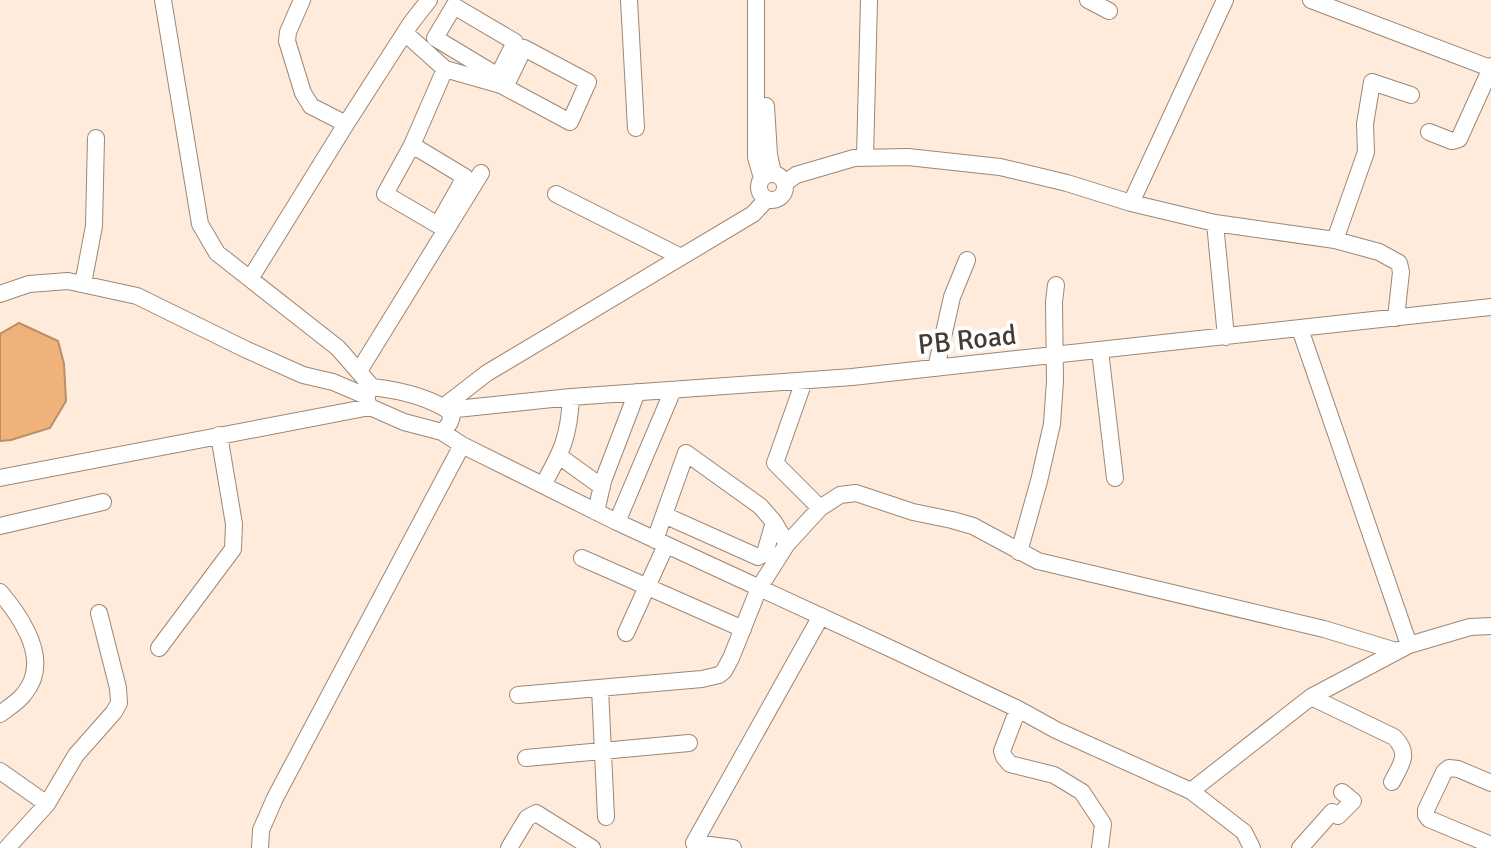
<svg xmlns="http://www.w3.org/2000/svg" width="1491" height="848" font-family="Signika,sans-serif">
<rect width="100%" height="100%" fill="#ffebdb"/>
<path fill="#efb27a" stroke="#bc8e65" stroke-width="2" d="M 19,323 L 58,341 L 64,364 L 66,401 L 50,428 L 11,440 L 0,441 L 0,334 Z"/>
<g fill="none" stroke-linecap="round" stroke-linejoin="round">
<defs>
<path id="minor" d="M 163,0 L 200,224 L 217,253 L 338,348 L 372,387
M 302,0 L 288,32 L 287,41 L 303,93 L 311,106 L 346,124
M 629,0 L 636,128
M 756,0 L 756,157 L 762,178
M 1088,0 L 1109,11
M 1311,0 L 1490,68 L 1491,66
M 454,6 L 515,42 L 498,76 L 435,38 Z
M 405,33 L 445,69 L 412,145 L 465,177 L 438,225 L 385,194 L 412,145
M 445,69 L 501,85 L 570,122 L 588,82 L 524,48 L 505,87
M 766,106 L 769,155 L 773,173
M 1429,132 L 1452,141 L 1459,139 L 1491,68
M 865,157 L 869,0
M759 187a13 13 0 1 1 26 0a13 13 0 1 1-26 0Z
M 785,183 L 796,175 L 854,158 L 908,157 L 1000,167 L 1067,183 L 1131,203 L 1215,223 L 1335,240 L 1379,252 L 1399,263 L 1401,272 L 1396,318
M 556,194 L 681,257
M 1131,203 L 1225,0
M 1215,223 L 1226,337
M 1335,240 L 1366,152 L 1365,124 L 1372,82 L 1411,95
M 250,279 L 346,124 L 411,23 L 429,0
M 83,284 L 94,226 L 96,138
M 0,294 L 29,284 L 68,281 L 137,296 L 247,350 L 303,375 L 333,382 L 366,396
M 1300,329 L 1409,645
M 1100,351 L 1115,478
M 936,368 L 952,297 L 967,260
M 359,371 L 481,173
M 804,381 L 775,463 L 820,508
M 443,407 L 487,373 L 753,214 L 767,199
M 447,410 L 571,397 L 852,377 L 1491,307
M 442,432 C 448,427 452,421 452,413 C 430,397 398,390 372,387 C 366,394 365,399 370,407 L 404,422 L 442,432 L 462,445 L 617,522 L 898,652 L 1018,709 L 1056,730 L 1191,791 L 1244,832 L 1252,848
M 559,456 L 602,487
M 0,478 L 370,407
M 543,485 C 562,451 569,437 571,397
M 596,512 L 603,481 L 637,392
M 664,515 L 758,557 L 765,553 L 774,522
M 617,522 L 673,390
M 0,526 L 103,502
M 655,540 L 686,453 L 760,506 L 774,522 L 787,544
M 1019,552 L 1039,481 L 1052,424 L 1055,381 L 1054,302 L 1056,285
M 582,558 L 743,629
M 0,592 C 22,618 52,661 24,694 C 18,702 8,708 0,714
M 626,633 L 666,545
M 159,648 L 233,549 L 234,524 L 219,435
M 600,688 L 606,817
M 518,695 L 702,679 L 719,675 L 724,671 L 731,658 L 759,588 L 787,544 L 820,508 L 840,495 L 856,493 L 913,512 L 952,520 L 973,526 L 1038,561 L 1324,629 L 1396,651
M 1311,697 L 1394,737 C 1411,754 1401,764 1392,782
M 1018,709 L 1002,751 L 1004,757 L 1010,764 L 1054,775 L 1082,792 L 1103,824 L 1100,848
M 526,758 L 689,743
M 0,771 L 47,804
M 1491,783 L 1458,769 L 1449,768 L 1444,772 L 1426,810 L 1426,815 L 1429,819 L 1491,845
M 1191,791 L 1311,697 L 1409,645 L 1470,627 L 1491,626
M 7,848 L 47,804 L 76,755 L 114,712 L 119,703 L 118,688 L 99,613
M 260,848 L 261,830 L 275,798 L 462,445
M 509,848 L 527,818 L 536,813 L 592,848
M 733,848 L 694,843 L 821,616
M 1300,848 L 1332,812 L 1338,816 L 1353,801 L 1342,792"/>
</defs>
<use href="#minor" stroke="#9d8775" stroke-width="18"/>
<use href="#minor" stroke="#fff" stroke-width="16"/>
</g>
<g text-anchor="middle" stroke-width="8" stroke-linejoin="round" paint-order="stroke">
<g font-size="28" fill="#443b33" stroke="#fff">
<text transform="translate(967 339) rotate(-6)" y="10">PB Road</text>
</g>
</g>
</svg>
